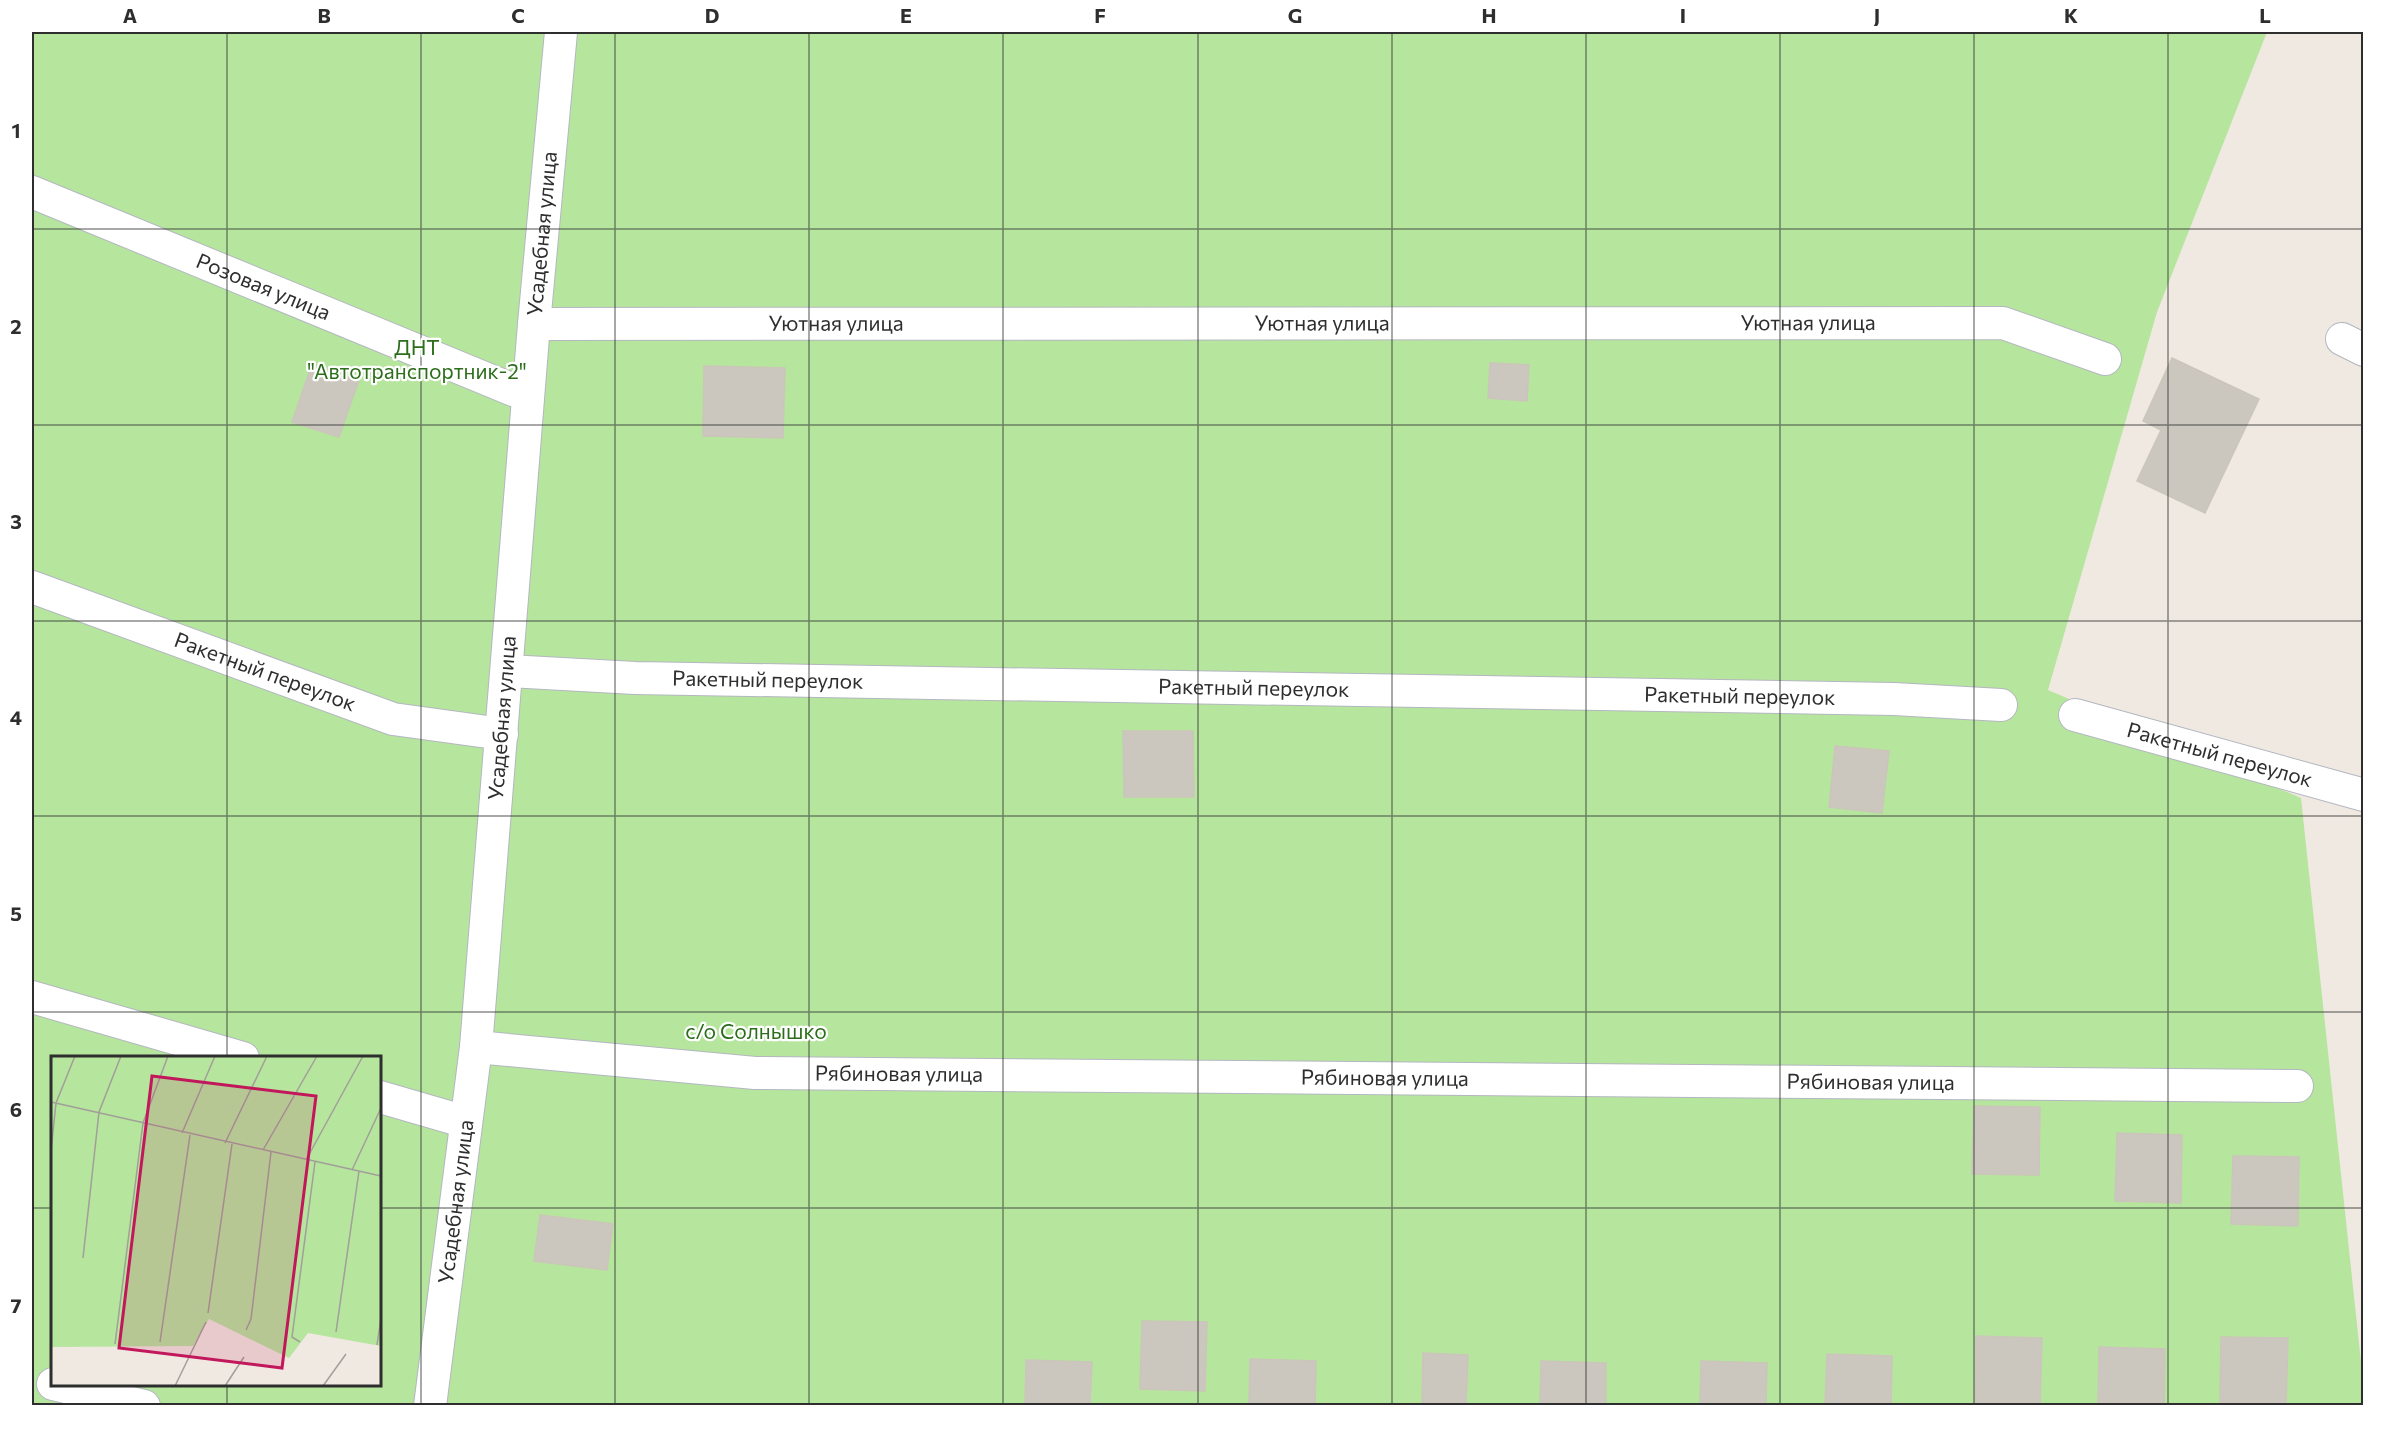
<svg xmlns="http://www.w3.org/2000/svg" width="2395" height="1437" font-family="Commissioner,sans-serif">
<rect width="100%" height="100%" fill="#efe9e1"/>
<path fill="#b6e59e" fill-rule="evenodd" d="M 32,32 L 2267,32 L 2157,312 L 2048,690 L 2301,798 L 2363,1381 L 2363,1405 L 32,1405 ZM 52,1058 L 380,1058 L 380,1384 L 52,1384 Z"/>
<path fill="#cbc7bf" stroke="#cbc5ba" stroke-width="1.5" d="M 2172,358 L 2259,399 L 2205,513 L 2137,481 L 2161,430 L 2143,421 Z
M 1490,363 L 1529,365 L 1527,401 L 1488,398 Z
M 312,364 L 359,380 L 339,437 L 292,422 Z
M 704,366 L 785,368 L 783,438 L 703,436 Z
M 1123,731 L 1193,731 L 1194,797 L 1124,797 Z
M 1835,746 L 1889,751 L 1882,813 L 1829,807 Z
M 1974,1106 L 2040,1107 L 2039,1175 L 1972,1174 Z
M 2117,1133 L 2182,1135 L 2181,1203 L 2115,1201 Z
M 2233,1156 L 2299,1157 L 2298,1226 L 2231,1224 Z
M 540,1215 L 613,1224 L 607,1270 L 534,1261 Z
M 1142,1321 L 1207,1322 L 1205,1391 L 1140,1389 Z
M 1976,1336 L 2042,1338 L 2040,1406 L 1975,1404 Z
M 2221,1337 L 2288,1338 L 2286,1406 L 2220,1405 Z
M 2099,1347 L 2165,1349 L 2164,1406 L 2098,1406 Z
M 1423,1353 L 1468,1355 L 1466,1406 L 1422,1406 Z
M 1827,1354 L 1892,1356 L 1891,1406 L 1825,1406 Z
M 1250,1359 L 1316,1361 L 1315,1406 L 1249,1406 Z
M 1026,1360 L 1092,1362 L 1090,1406 L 1025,1406 Z
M 1541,1361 L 1606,1363 L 1606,1406 L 1540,1406 Z
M 1701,1361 L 1767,1363 L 1766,1406 L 1700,1406 Z"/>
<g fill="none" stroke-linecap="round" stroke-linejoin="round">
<defs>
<g id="minor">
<path id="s1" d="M 32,192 L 528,396"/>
<path id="s2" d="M 534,324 L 2003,323 L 2105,359"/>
<path d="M 2342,339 L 2364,350"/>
<path id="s3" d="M 32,587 L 393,719 L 502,734"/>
<path id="s4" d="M 507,671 L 635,678 L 1894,699 L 2001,705"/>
<path id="s5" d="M 2075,715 L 2364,795"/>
<path d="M 32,997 L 243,1058"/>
<path id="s6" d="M 476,1047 L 755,1073 L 2297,1086"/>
<path d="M 380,1097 L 466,1122"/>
<path d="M 53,1384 L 144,1406"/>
<path id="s7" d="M 430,1406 L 476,1047 L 534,324 L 561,32"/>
</g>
</defs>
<use href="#minor" stroke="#b4b7c1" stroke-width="34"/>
<use href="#minor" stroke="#fff" stroke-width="32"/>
</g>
<path fill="none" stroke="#2e2e2e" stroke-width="1.5" stroke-opacity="0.55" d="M 227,32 L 227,1058M 421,32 L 421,1406M 615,32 L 615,1406M 809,32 L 809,1406M 1003,32 L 1003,1406M 1198,32 L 1198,1406M 1392,32 L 1392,1406M 1586,32 L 1586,1406M 1780,32 L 1780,1406M 1974,32 L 1974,1406M 2168,32 L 2168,1406M 32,229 L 2364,229M 32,425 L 2364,425M 32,621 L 2364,621M 32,816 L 2364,816M 32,1012 L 2364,1012M 32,1208 L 52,1208M 380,1208 L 2364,1208M 227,1384 L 227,1406"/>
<g text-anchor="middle" stroke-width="4.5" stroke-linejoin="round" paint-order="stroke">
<g font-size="21" fill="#2e2e2e" stroke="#fff">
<text dy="7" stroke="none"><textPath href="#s7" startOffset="1178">Усадебная улица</textPath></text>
<text dy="7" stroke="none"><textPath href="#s1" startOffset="250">Розовая улица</textPath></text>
<text dy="7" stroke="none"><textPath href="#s2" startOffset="788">Уютная улица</textPath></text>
<text dy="7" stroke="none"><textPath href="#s2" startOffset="1274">Уютная улица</textPath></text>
<text dy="7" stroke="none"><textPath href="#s2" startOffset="302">Уютная улица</textPath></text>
<text dy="7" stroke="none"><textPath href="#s3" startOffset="248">Ракетный переулок</textPath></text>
<text dy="7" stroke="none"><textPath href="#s4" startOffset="261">Ракетный переулок</textPath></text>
<text dy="7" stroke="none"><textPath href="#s4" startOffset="747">Ракетный переулок</textPath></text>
<text dy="7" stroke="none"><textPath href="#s4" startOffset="1233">Ракетный переулок</textPath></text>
<text dy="7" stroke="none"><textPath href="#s7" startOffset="692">Усадебная улица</textPath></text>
<text dy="7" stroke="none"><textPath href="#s5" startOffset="150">Ракетный переулок</textPath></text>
<text dy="7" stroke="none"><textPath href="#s6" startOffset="424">Рябиновая улица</textPath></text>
<text dy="7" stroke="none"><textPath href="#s6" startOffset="910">Рябиновая улица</textPath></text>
<text dy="7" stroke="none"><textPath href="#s6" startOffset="1396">Рябиновая улица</textPath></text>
<text dy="7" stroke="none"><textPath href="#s7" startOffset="206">Усадебная улица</textPath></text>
</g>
<g font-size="21" fill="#2c6e1b" stroke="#fff">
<text x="417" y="355">ДНТ<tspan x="417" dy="24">"Автотранспортник-2"</tspan></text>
<text x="756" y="1039">с/о Солнышко</text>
</g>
</g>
<g transform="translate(51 1056)">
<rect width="330" height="330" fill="#efe9e1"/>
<path d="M 0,0 L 330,0 L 330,290 L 257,277 L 238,302 L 158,263 L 142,290 L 0,291 Z" fill="#b6e59e"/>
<path fill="none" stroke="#a29e99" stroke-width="1.5" d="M 0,46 L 330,120M 131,77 L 164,0M 174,87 L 216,0M 212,94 L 266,0M 0,95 L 5,47 L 24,0M 255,104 L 312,0M 301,114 L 330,52M 32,202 L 48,56 L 70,0M 157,257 L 181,88M 195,274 L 200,263 L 220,96M 285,276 L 308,115M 109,286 L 139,79M 249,286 L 241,281 L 264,106M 64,288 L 92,67 L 117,0M 326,289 L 330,262M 124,330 L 155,266M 174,330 L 193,301M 272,330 L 295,298"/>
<path fill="#c2185b" fill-opacity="0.15" stroke="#c2185b" stroke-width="3" d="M 101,20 L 265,40 L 231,312 L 68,292 Z"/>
<rect width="330" height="330" fill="none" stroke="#2e2e2e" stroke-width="3"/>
</g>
<rect width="2395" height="1437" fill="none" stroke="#ffffff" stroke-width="66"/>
<rect x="33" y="33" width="2329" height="1371" fill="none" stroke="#2e2e2e" stroke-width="2"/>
<g font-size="20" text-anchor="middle" font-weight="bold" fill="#2e2e2e">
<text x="130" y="23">A</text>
<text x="324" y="23">B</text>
<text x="518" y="23">C</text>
<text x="712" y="23">D</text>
<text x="906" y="23">E</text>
<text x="1100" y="23">F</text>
<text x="1295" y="23">G</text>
<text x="1489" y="23">H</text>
<text x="1683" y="23">I</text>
<text x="1877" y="23">J</text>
<text x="2071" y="23">K</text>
<text x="2265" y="23">L</text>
<text x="16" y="138">1</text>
<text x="16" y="334">2</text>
<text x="16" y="529">3</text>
<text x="16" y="725">4</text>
<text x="16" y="921">5</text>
<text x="16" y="1117">6</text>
<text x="16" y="1313">7</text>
</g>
</svg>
